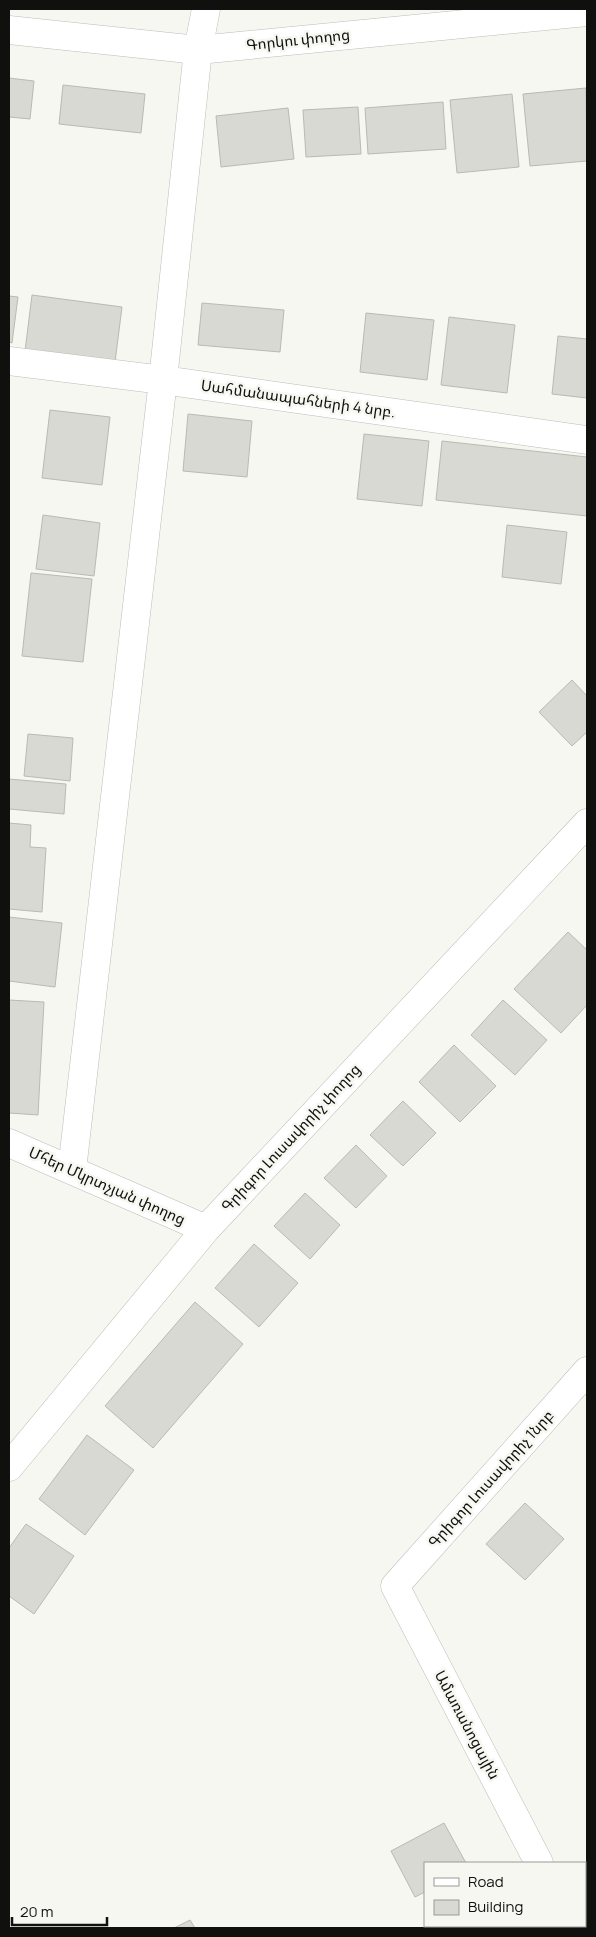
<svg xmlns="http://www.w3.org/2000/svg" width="596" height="1937" font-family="Manrope,'Noto Sans Armenian',sans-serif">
<rect width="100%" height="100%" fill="#f6f7f1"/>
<path fill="#d8d9d3" stroke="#b9bab4" d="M 9,78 L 34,81 L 30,119 L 9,117 Z
M 63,85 L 145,94 L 141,133 L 59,124 Z
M 586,88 L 587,161 L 530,166 L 523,94 Z
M 512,94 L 519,167 L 457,173 L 450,100 Z
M 443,102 L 446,149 L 368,154 L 365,108 Z
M 358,107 L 361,154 L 306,157 L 303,110 Z
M 288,108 L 294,159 L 221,167 L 216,116 Z
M 32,295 L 122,307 L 115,362 L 25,351 Z
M 9,296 L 18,297 L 12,343 L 9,342 Z
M 202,303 L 284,310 L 280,352 L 198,345 Z
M 366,313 L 434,320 L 427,380 L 360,372 Z
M 449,317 L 515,325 L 507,393 L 441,385 Z
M 558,336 L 587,339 L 587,398 L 552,394 Z
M 50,410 L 110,417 L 102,485 L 42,478 Z
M 188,414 L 252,421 L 247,477 L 183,471 Z
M 364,434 L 429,441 L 422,506 L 357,499 Z
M 442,441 L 587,457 L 587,516 L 436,500 Z
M 43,515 L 100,523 L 94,576 L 36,569 Z
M 507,525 L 567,532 L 561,584 L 502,577 Z
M 31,573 L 92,579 L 83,662 L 22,656 Z
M 572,680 L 587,696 L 587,732 L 572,746 L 539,712 Z
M 28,734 L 73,738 L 70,781 L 24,776 Z
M 9,779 L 66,784 L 64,814 L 9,809 Z
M 9,823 L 31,825 L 30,847 L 46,848 L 42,912 L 9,909 Z
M 9,917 L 62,923 L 55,987 L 9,981 Z
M 568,932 L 587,950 L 587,1005 L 561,1033 L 514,989 Z
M 9,1000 L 44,1002 L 38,1115 L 9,1113 Z
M 503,1000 L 547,1040 L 515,1075 L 471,1035 Z
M 454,1045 L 496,1086 L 460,1122 L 419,1082 Z
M 403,1101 L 436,1133 L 403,1166 L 370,1135 Z
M 356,1145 L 387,1176 L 356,1208 L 324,1178 Z
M 305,1193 L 340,1225 L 310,1259 L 274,1226 Z
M 254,1244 L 298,1283 L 259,1327 L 215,1288 Z
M 195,1302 L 243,1344 L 153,1448 L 105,1406 Z
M 87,1435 L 134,1470 L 85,1535 L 39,1499 Z
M 525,1503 L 564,1539 L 525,1580 L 486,1544 Z
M 26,1524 L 74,1556 L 34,1614 L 9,1596 L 9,1548 Z
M 444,1823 L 466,1863 L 425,1863 L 425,1892 L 415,1897 L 391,1851 Z
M 190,1920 L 195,1928 L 174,1928 Z"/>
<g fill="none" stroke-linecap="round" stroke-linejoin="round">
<defs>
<path id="street" d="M 9,361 L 163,380 L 587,440
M 9,1143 L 206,1229
M 72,1170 L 163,380 L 198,50 L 206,9
M 9,1467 L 206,1229 L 587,823
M 539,1863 L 395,1586 L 587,1371
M 572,1926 L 573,1928"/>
<path id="secondary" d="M 9,30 L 198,50 L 587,12"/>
</defs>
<use href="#street" stroke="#bcbeb8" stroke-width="29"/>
<use href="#secondary" stroke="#bcbeb8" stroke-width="29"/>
<use href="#street" stroke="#fff" stroke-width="28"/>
<use href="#secondary" stroke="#fff" stroke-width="28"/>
</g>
<g text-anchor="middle" stroke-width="5" stroke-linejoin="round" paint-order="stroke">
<g font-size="15" fill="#10100e" stroke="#f6f7f1">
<text transform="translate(298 40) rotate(-6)" y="5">Գորկու փողոց</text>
<text transform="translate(298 399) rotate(8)" y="5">Սահմանապահների 4 նրբ.</text>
<text transform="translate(291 1138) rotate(-47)" y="5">Գրիգոր Լուսավորիչ փողոց</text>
<text transform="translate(107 1186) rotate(24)" y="5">Մհեր Մկրտչյան փողոց</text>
<text transform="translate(491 1479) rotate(-48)" y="5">Գրիգոր Լուսավորիչ 1նրբ</text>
<text transform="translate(467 1725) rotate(62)" y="5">Ամառանոցային</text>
</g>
</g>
<rect width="596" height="1937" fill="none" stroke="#10100e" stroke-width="20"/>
<rect x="424" y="1862" width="162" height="65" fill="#f6f7f1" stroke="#9a9b96"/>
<rect x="434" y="1878" width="25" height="8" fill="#ffffff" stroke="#9a9b96"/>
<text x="468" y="1887" font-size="15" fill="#10100e">Road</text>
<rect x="434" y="1900" width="25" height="15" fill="#d8d9d3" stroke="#9a9b96"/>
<text x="468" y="1912" font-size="15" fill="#10100e">Building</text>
<path d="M12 1917v8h95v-8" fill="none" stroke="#10100e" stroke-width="2.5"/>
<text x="20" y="1917" font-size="15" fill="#10100e" stroke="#f6f7f1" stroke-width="4" paint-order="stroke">20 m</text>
</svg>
